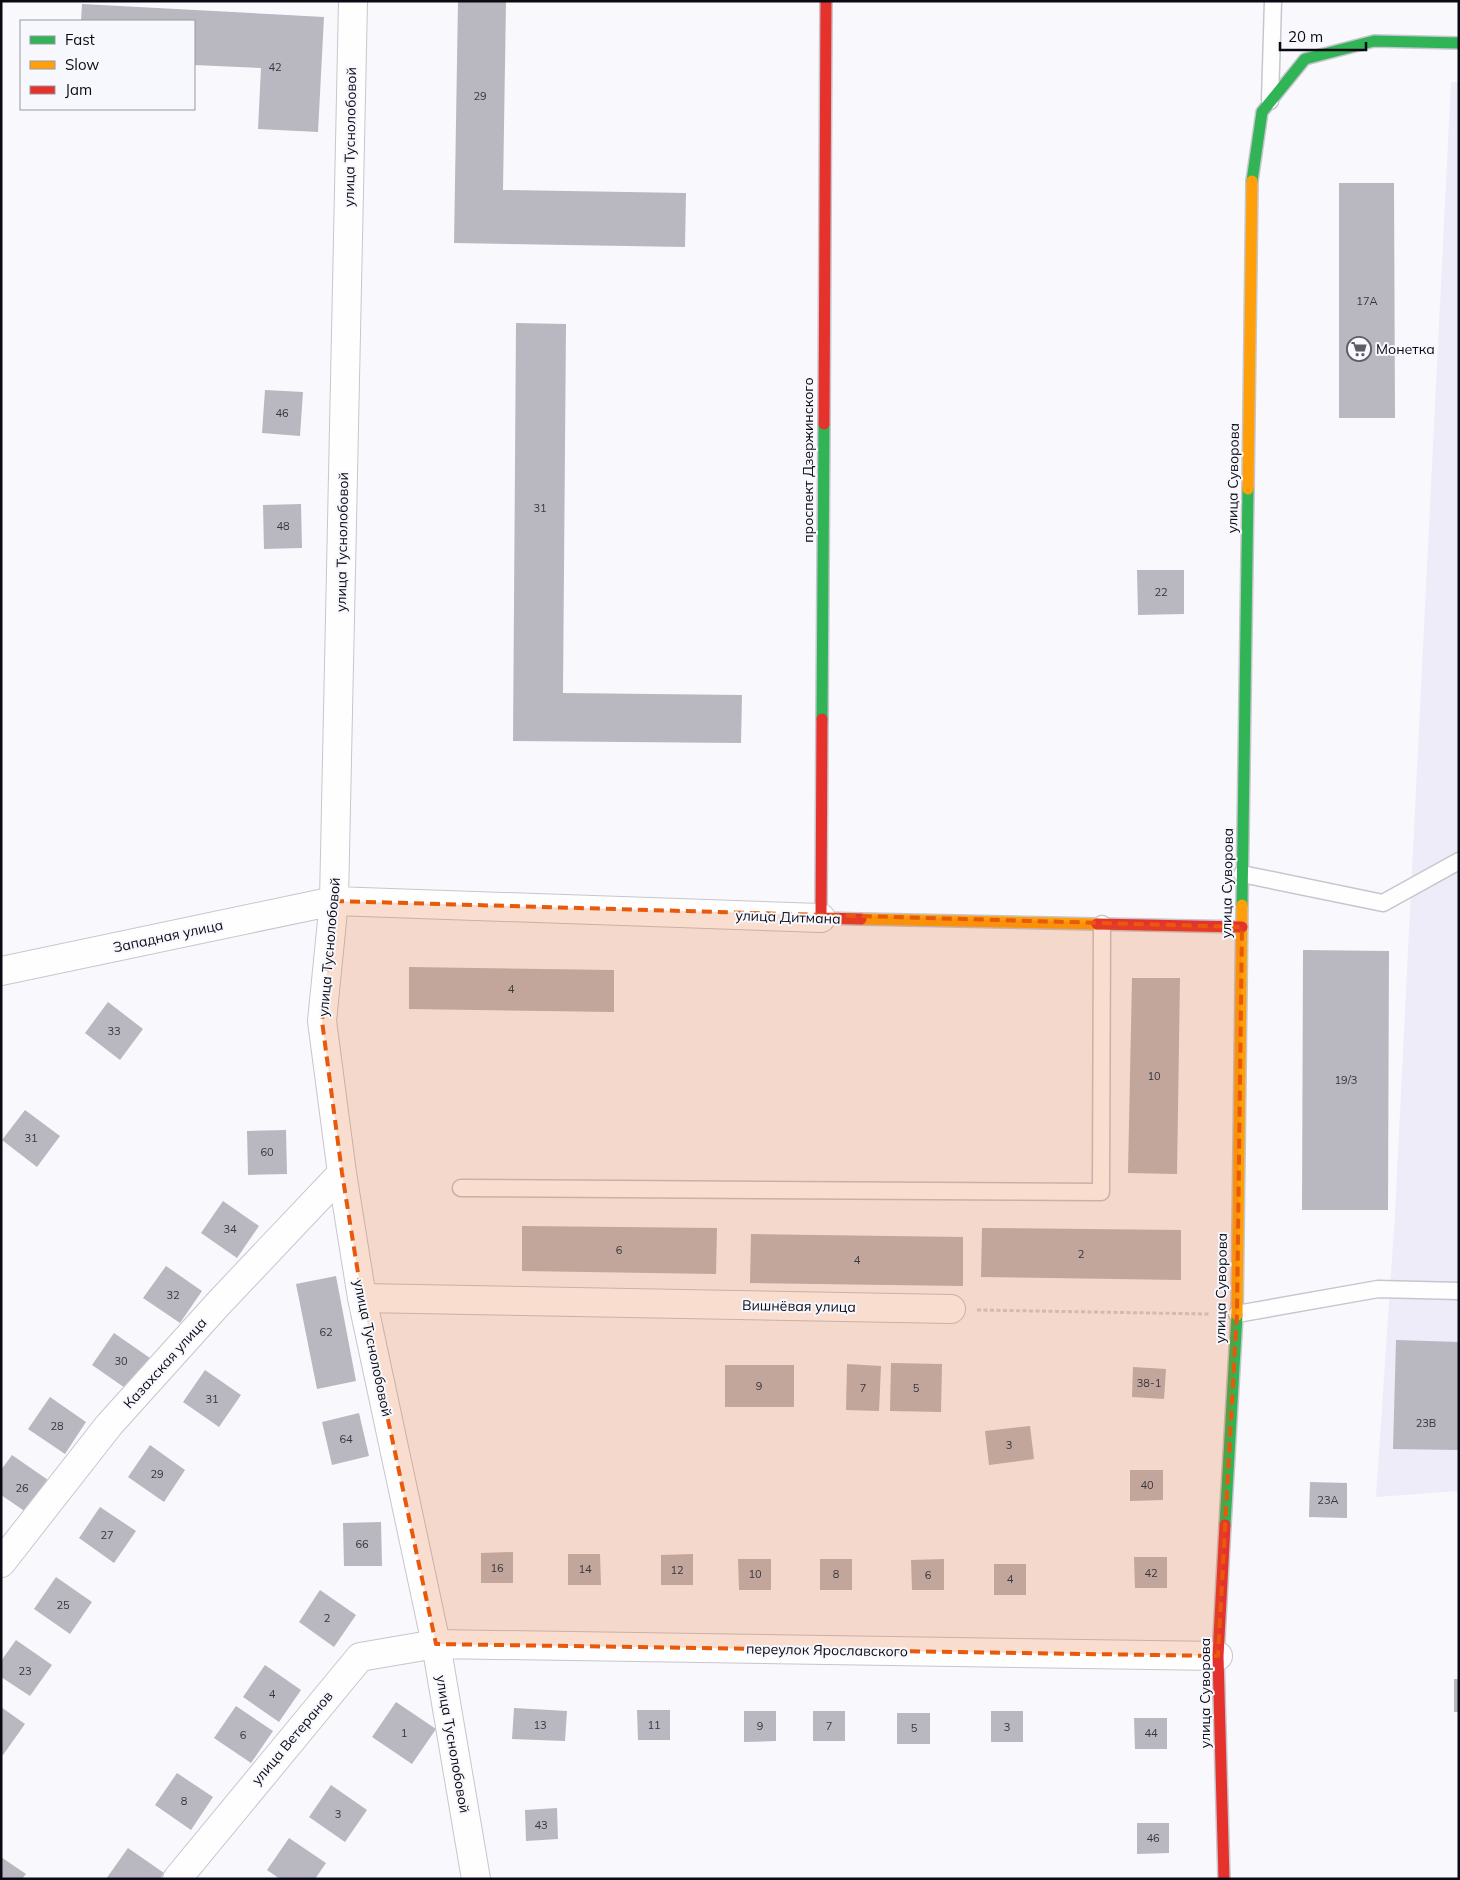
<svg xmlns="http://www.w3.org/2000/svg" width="1460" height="1880" font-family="Mulish,sans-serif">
<rect width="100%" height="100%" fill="#f8f8fd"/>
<path fill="#edecf8" d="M 1451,82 L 1459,82 L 1459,1491 L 1376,1497 L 1395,1214 Z"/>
<path fill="#b9b8c0" d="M 458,1 L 506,1 L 503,190 L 686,193 L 685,247 L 454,243 Z
M 82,4 L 324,17 L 318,132 L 258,129 L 261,68 L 194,65 L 194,21 L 81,21 Z
M 1339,183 L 1394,183 L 1395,418 L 1339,418 Z
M 516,323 L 566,324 L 563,693 L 742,695 L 741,743 L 513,741 Z
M 265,390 L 303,392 L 300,436 L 262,433 Z
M 301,504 L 302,548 L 264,549 L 263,505 Z
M 1137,570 L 1184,570 L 1184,614 L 1138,615 Z
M 1303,950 L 1389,951 L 1388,1210 L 1302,1210 Z
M 409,967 L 614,970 L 614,1012 L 409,1009 Z
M 1132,978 L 1180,978 L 1177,1174 L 1128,1173 Z
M 108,1002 L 143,1029 L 120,1060 L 85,1033 Z
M 25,1110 L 60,1136 L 37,1167 L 2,1140 Z
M 286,1130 L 287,1174 L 248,1175 L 247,1131 Z
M 223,1201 L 259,1226 L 237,1258 L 201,1233 Z
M 522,1226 L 717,1228 L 716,1274 L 522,1271 Z
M 982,1228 L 1181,1230 L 1181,1280 L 981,1277 Z
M 751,1234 L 963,1237 L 963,1286 L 750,1283 Z
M 166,1266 L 202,1291 L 180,1323 L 143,1298 Z
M 336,1276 L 356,1381 L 317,1389 L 296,1284 Z
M 114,1333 L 150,1358 L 128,1390 L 92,1365 Z
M 1396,1340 L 1459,1342 L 1459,1450 L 1393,1449 Z
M 891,1363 L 942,1364 L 941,1412 L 890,1411 Z
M 847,1364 L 881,1366 L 879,1411 L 846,1410 Z
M 725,1365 L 794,1365 L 794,1407 L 725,1407 Z
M 1133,1367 L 1166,1369 L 1164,1399 L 1132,1397 Z
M 205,1370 L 241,1395 L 219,1427 L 183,1402 Z
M 50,1397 L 86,1422 L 65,1454 L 28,1429 Z
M 359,1413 L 369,1456 L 332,1465 L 322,1422 Z
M 1030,1426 L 1034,1459 L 989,1465 L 985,1431 Z
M 150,1445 L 185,1470 L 164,1502 L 128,1477 Z
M 12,1455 L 48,1480 L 26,1512 L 1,1495 L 1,1470 Z
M 1130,1470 L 1163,1470 L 1163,1500 L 1130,1501 Z
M 1310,1482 L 1347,1483 L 1347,1518 L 1309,1517 Z
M 100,1507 L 136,1531 L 114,1563 L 79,1538 Z
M 381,1522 L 382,1566 L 344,1566 L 343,1523 Z
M 513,1552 L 513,1583 L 481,1583 L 481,1553 Z
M 568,1554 L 600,1554 L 601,1585 L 568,1585 Z
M 693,1554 L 693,1585 L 661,1585 L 661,1555 Z
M 1134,1557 L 1167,1557 L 1167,1588 L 1135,1588 Z
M 738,1559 L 771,1559 L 771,1590 L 739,1590 Z
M 820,1559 L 852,1559 L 852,1590 L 820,1590 Z
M 944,1559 L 944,1590 L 912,1590 L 911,1560 Z
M 994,1564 L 1026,1564 L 1026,1595 L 994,1595 Z
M 56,1577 L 92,1602 L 70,1634 L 34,1609 Z
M 320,1590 L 356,1615 L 334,1647 L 299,1622 Z
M 16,1640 L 52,1665 L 30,1696 L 1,1677 L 1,1661 Z
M 265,1665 L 301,1690 L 279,1722 L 243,1697 Z
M 1454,1679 L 1459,1679 L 1459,1712 L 1454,1712 Z
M 396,1702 L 436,1729 L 412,1764 L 372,1737 Z
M 236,1706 L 273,1731 L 251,1763 L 214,1738 Z
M 1,1707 L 25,1724 L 3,1755 L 1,1754 Z
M 514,1708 L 567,1711 L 565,1741 L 512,1739 Z
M 637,1710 L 670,1710 L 670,1740 L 638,1740 Z
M 744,1711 L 776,1711 L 776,1741 L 744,1742 Z
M 813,1711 L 845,1711 L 845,1741 L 813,1741 Z
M 991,1711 L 1023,1711 L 1023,1742 L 991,1742 Z
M 897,1713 L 930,1713 L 930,1744 L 897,1744 Z
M 1134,1718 L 1167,1718 L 1167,1749 L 1135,1749 Z
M 177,1773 L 213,1797 L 191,1830 L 155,1805 Z
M 331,1785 L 367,1810 L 345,1842 L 309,1817 Z
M 557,1808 L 558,1839 L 526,1841 L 525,1810 Z
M 1137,1823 L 1169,1823 L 1169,1853 L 1137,1854 Z
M 289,1838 L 326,1863 L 315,1879 L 280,1879 L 267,1870 Z
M 128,1848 L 164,1873 L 160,1879 L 106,1879 Z
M 1,1857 L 26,1874 L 22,1879 L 1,1879 Z"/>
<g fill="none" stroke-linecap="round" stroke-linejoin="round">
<defs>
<path id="lane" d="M 1270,101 L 1273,1
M 1242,874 L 1383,903 L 1459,861
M 461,1188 L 1101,1192 L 1102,924
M 1237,1314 L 1378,1289 L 1459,1291"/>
<path id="street" d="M 353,1 L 334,901 L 322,1021 L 342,1173 L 362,1298 L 436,1644 L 476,1879
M 1,971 L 334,901 L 821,918
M 362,1298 L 951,1309
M 1,1563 L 109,1425 L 218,1304 L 342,1173
M 177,1879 L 360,1657 L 436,1644 L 1218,1656"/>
<path id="fast" d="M 1252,181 L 1262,112 L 1305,59 L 1374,41 L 1459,43
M 822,719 L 824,424
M 1242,905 L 1248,489
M 1225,1525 L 1237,1315"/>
<path id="slow" d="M 1248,489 L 1252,181
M 861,919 L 1097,924
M 1237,1315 L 1242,905"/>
<path id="jam" d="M 824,424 L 826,1
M 822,719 L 821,918 L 861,919
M 1097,924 L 1242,927
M 1224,1879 L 1218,1656 L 1225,1525"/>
</defs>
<use href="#lane" stroke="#c6c6ce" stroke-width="19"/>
<use href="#street" stroke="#c6c6ce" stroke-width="30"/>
<use href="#fast" stroke="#c6c6ce" stroke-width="14"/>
<use href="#slow" stroke="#c6c6ce" stroke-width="14"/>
<use href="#jam" stroke="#c6c6ce" stroke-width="14"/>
<path stroke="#d1d1d3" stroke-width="3" stroke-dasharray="4 2.5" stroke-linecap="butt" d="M 977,1310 L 1209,1314"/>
<use href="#lane" stroke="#fefeff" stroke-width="16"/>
<use href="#street" stroke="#fefeff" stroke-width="28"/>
<use href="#fast" stroke="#30b455" stroke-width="11"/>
<use href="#slow" stroke="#ff9f0a" stroke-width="11"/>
<use href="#jam" stroke="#e5322d" stroke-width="11"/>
</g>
<path fill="#e8590c" fill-opacity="0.2" stroke="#e8590c" stroke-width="4" stroke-dasharray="10 6" stroke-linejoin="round" d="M 334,901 L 1242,927 L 1237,1314 L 1218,1656 L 436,1644 L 362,1298 L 342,1173 L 322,1021 Z"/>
<defs>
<symbol id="supermarket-ring" viewBox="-11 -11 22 22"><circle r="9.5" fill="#f7f7fe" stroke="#5e5d66" stroke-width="1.5"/><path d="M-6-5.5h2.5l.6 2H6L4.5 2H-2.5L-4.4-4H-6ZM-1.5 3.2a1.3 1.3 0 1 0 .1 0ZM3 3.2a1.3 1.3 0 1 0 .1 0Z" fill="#5e5d66"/></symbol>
</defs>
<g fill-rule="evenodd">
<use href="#supermarket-ring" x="1345" y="335" width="28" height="28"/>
</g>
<g text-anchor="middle" stroke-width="4" stroke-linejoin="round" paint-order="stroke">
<g font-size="11" fill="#36363f">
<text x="275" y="71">42</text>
<text x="480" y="100">29</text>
<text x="1367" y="305">17А</text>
<text x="282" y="417">46</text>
<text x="540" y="512">31</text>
<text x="283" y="530">48</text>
<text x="1161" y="596">22</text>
<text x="511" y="993">4</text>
<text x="114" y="1035">33</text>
<text x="1154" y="1080">10</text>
<text x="1346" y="1084">19/3</text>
<text x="31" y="1142">31</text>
<text x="267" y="1156">60</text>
<text x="230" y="1233">34</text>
<text x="619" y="1254">6</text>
<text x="1081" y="1258">2</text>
<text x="857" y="1264">4</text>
<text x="173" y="1299">32</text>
<text x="326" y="1336">62</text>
<text x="121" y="1365">30</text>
<text x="1149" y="1387">38-1</text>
<text x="759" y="1390">9</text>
<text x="863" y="1392">7</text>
<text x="916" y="1392">5</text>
<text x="212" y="1403">31</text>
<text x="1426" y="1427">23В</text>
<text x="57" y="1430">28</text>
<text x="346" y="1443">64</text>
<text x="1009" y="1449">3</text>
<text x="157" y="1478">29</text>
<text x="1147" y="1489">40</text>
<text x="22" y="1492">26</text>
<text x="1328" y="1504">23А</text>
<text x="107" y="1539">27</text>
<text x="362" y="1548">66</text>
<text x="497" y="1572">16</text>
<text x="585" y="1573">14</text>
<text x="677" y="1574">12</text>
<text x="1151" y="1577">42</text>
<text x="755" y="1578">10</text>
<text x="836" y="1578">8</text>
<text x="928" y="1579">6</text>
<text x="1010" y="1583">4</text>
<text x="63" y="1609">25</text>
<text x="327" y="1622">2</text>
<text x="25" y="1675">23</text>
<text x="272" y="1698">4</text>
<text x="540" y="1729">13</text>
<text x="654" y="1729">11</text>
<text x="760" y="1730">9</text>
<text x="829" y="1730">7</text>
<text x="1007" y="1731">3</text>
<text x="914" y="1732">5</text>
<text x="404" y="1737">1</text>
<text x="1151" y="1737">44</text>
<text x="243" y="1739">6</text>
<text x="184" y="1805">8</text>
<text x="338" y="1818">3</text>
<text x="541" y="1829">43</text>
<text x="1153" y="1842">46</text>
</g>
<g font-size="14" fill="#0b0a14" stroke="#f7f7fe">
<text transform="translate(350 137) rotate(-89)" y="5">улица Туснолобовой</text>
<text transform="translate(808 460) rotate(-90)" y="5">проспект Дзержинского</text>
<text transform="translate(1233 478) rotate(-89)" y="5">улица Суворова</text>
<text transform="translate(342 542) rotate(-89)" y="5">улица Туснолобовой</text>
<text transform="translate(1227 883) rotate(-89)" y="5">улица Суворова</text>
<text transform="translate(788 917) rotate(2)" y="5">улица Дитмана</text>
<text transform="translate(168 936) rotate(-12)" y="5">Западная улица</text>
<text transform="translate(329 947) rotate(-85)" y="5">улица Туснолобовой</text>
<text transform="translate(1221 1288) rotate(-89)" y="5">улица Суворова</text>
<text transform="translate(799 1306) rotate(1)" y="5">Вишнёвая улица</text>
<text transform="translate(373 1348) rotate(78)" y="5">улица Туснолобовой</text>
<text transform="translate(165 1363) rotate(-48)" y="5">Казахская улица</text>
<text transform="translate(827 1650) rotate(1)" y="5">переулок Ярославского</text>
<text transform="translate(1205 1693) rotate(-90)" y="5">улица Суворова</text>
<text transform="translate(292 1738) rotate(-50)" y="5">улица Ветеранов</text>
<text transform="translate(453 1744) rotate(80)" y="5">улица Туснолобовой</text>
</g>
<g font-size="14" fill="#0b0a14" stroke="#f7f7fe" text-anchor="start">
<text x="1376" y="354">Монетка</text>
</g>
</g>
<rect width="1460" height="1880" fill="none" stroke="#0b0a14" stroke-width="5"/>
<rect x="20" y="20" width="175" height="90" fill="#f7f7fe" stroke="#9998a0"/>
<rect x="30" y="36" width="25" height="8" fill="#30b455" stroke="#9998a0"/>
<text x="65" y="45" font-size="15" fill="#0b0a14">Fast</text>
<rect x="30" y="61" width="25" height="8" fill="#ff9f0a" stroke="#9998a0"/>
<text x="65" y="70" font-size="15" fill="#0b0a14">Slow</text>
<rect x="30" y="86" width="25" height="8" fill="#e5322d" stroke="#9998a0"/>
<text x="65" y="95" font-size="15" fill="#0b0a14">Jam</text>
<path d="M1280 42v8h86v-8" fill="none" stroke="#0b0a14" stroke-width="2.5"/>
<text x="1288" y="42" font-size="15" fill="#0b0a14" stroke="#f7f7fe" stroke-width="4" paint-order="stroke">20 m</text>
</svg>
